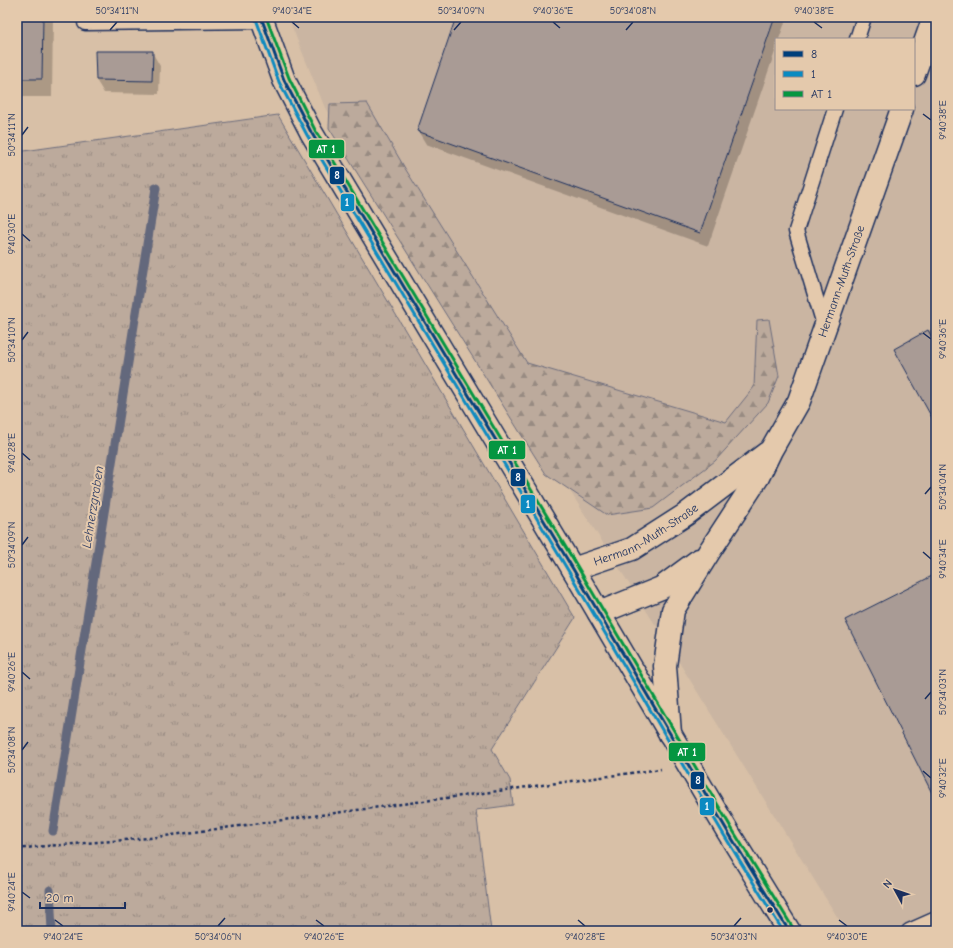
<svg xmlns="http://www.w3.org/2000/svg" width="953" height="948" font-family="'Comic Neue',sans-serif">
<defs>
<pattern id="grass-tufts" width="24" height="20" patternUnits="userSpaceOnUse"><rect width="24" height="20" fill="#bcaa9c"/><path d="M3 7l-1-3M5 7V3M7 7l1-3M15 17l-1-3M17 17v-4M19 17l1-3" fill="none" stroke="#988b82"/></pattern>
<pattern id="forest-firs" width="22" height="20" patternUnits="userSpaceOnUse"><rect width="22" height="20" fill="#bcaa9c"/><path d="M5 1l3.5 6h-7zM16 11l3.5 6h-7z" fill="#988b82"/></pattern>
</defs>
<rect width="100%" height="100%" fill="#d8c0a7"/>
<filter id="ink" filterUnits="userSpaceOnUse"><feTurbulence type="fractalNoise" baseFrequency=".025" numOctaves="2"/><feDisplacementMap in="SourceGraphic" scale="8" xChannelSelector="R" yChannelSelector="G"/><feConvolveMatrix kernelMatrix="1 2 1 2 8 2 1 2 1" color-interpolation-filters="sRGB"/></filter>
<g filter="url(#ink)">
<path fill="#cab5a2" fill-rule="evenodd" d="M 288,17 L 936,17 L 936,931 L 846,931 L 667,643 L 325,108 ZM 776,39 L 914,39 L 914,109 L 776,109 Z"/>
<path fill="url(#grass-tufts)" stroke="#6c6c7d" d="M 278,115 L 575,618 L 492,749 L 510,780 L 513,805 L 476,810 L 491,931 L 17,931 L 17,152 Z"/>
<path fill="url(#forest-firs)" stroke="#6c6c7d" d="M 367,103 L 406,170 L 527,363 L 726,422 L 754,387 L 757,320 L 769,319 L 779,376 L 768,403 L 715,461 L 653,508 L 607,515 L 546,474 L 329,128 L 330,104 Z"/>
<path fill="#0003" d="M 17,17 L 53,17 L 52,97 L 17,97 Z
M 457,17 L 787,17 L 779,39 L 776,39 L 776,49 L 708,246 L 426,144 L 418,131 Z
M 152,52 L 160,66 L 159,94 L 104,93 L 96,80 Z
M 936,327 L 936,422 L 895,349 Z"/>
<g fill="none" stroke-linecap="round" stroke-linejoin="round">
<path stroke="#64677b" stroke-width="9" d="M 53,831 L 156,188
M 50,890 L 52,931"/>
</g>
<path fill="#a99b95" stroke="#1b2f5e" d="M 17,17 L 43,17 L 42,79 L 17,79 Z
M 456,17 L 775,17 L 700,233 L 417,131 Z
M 95,51 L 153,51 L 152,81 L 96,80 Z
M 928,330 L 936,345 L 936,425 L 894,349 Z
M 936,574 L 936,801 L 845,620 Z"/>
<g fill="none" stroke-linecap="round" stroke-linejoin="round">
<defs>
<path id="service" d="M 85,23 L 263,21
M 857,39 L 864,17
M 825,328 L 796,231 L 835,109
M 909,931 L 936,919"/>
<g id="minor">
<path d="M 914,74 L 934,17"/>
<path id="s1" d="M 573,569 L 632,549 L 685,515 L 767,453"/>
<path d="M 599,613 L 661,588 L 699,560"/>
<path id="s2" d="M 670,734 L 665,666 L 673,610 L 709,552 L 758,477 L 771,450 L 799,401 L 902,109"/>
</g>
<path id="tertiary" d="M 261,17 L 284,80 L 311,132 L 573,569 L 728,832 L 789,931"/>
</defs>
<use href="#service" stroke="#1b2f5e" stroke-width="17"/>
<use href="#minor" stroke="#1b2f5e" stroke-width="25"/>
<use href="#tertiary" stroke="#1b2f5e" stroke-width="25"/>
<path stroke="#1b2f5e" stroke-width="2.5" stroke-dasharray="3 3" stroke-linecap="butt" d="M 17,849 L 35,847 L 150,838 L 661,769"/>
<use href="#service" stroke="#e4c9ac" stroke-width="14"/>
<use href="#minor" stroke="#e4c9ac" stroke-width="22"/>
<use href="#tertiary" stroke="#e4c9ac" stroke-width="22"/>
<defs>
<path id="bus-1" d="M 261,17 L 284,80 L 311,132 L 573,569 L 728,832 L 789,931"/>
<path id="bus-2" d="M 256,19 L 279,82 L 307,135 L 569,572 L 724,835 L 783,931"/>
<path id="bus-3" d="M 266,17 L 289,78 L 315,130 L 577,566 L 732,829 L 793,928"/>
</defs>
<use href="#bus-1" stroke="#e4c9ac" stroke-width="6"/>
<use href="#bus-2" stroke="#e4c9ac" stroke-width="6"/>
<use href="#bus-3" stroke="#e4c9ac" stroke-width="6"/>
<use href="#bus-1" stroke="#003f7b" stroke-width="3"/>
<use href="#bus-2" stroke="#0a8ac1" stroke-width="3"/>
<use href="#bus-3" stroke="#059641" stroke-width="3"/>
</g>
</g>
<path fill="none" stroke="#1b2f5e" stroke-width="1.5" d="M 292,22 L 299,28M 553,22 L 560,28M 814,22 L 822,28M 110,30 L 117,22M 454,30 L 461,22M 626,30 L 633,22M 923,114 L 931,120M 22,135 L 28,127M 22,234 L 30,241M 923,333 L 931,339M 22,340 L 28,332M 22,453 L 30,460M 925,494 L 931,487M 22,545 L 28,537M 923,552 L 931,559M 22,672 L 30,679M 925,699 L 931,692M 22,750 L 28,742M 923,771 L 931,778M 22,892 L 30,898M 55,920 L 63,926M 316,920 L 324,926M 578,920 L 585,926M 839,920 L 847,926M 218,926 L 225,918M 734,926 L 741,918"/>
<circle fill="#1b2f5e" stroke="#e4c9ac" stroke-width="1.5" cx="770" cy="910" r="3.5"/>
<g text-anchor="middle" stroke-width="4" stroke-linejoin="round" paint-order="stroke">
<g font-size="12" fill="#1b2f5e" stroke="#e4c9ac">
<text dy="4" stroke="none"><textPath href="#s2" startOffset="496">Hermann-Muth-Straße</textPath></text>
<text dy="4" stroke="none"><textPath href="#s1" startOffset="81">Hermann-Muth-Straße</textPath></text>
</g>
<g font-size="13" font-style="italic" fill="#2d3d65" stroke="#e4c9ac">
<text transform="translate(92 507) rotate(-81)" y="5">Lehnerzgraben</text>
</g>
</g>
<g stroke="#e4c9ac" stroke-width="1.5">
<rect x="308" y="139" width="37" height="20" rx="4" fill="#059641"/>
<rect x="329" y="166" width="16" height="19" rx="4" fill="#003f7b"/>
<rect x="340" y="193" width="15" height="19" rx="4" fill="#0a8ac1"/>
<rect x="488" y="440" width="38" height="20" rx="4" fill="#059641"/>
<rect x="510" y="468" width="16" height="19" rx="4" fill="#003f7b"/>
<rect x="520" y="494" width="16" height="20" rx="4" fill="#0a8ac1"/>
<rect x="668" y="742" width="38" height="20" rx="4" fill="#059641"/>
<rect x="690" y="771" width="15" height="19" rx="4" fill="#003f7b"/>
<rect x="699" y="797" width="16" height="19" rx="4" fill="#0a8ac1"/>
</g>
<g font-size="11" text-anchor="middle" font-weight="bold" fill="#fff">
<text x="326" y="153">AT 1</text>
<text x="337" y="179">8</text>
<text x="347" y="206">1</text>
<text x="507" y="454">AT 1</text>
<text x="518" y="481">8</text>
<text x="528" y="508">1</text>
<text x="687" y="756">AT 1</text>
<text x="698" y="784">8</text>
<text x="707" y="810">1</text>
</g>
<rect width="953" height="948" fill="none" stroke="#e4c9ac" stroke-width="44"/>
<rect x="775" y="38" width="140" height="72" fill="#e4c9ac" stroke="#948b8d"/>
<rect x="783" y="51" width="20" height="6" fill="#003f7b" stroke="#948b8d"/>
<text x="811" y="58" font-size="12" fill="#1b2f5e">8</text>
<rect x="783" y="71" width="20" height="6" fill="#0a8ac1" stroke="#948b8d"/>
<text x="811" y="78" font-size="12" fill="#1b2f5e">1</text>
<rect x="783" y="91" width="20" height="6" fill="#059641" stroke="#948b8d"/>
<text x="811" y="98" font-size="12" fill="#1b2f5e">AT 1</text>
<g transform="translate(895 890) rotate(310)" stroke="#e4c9ac" stroke-width="3" paint-order="stroke">
<path d="M0-3L7 15L0 10L-7 15Z" fill="#1b2f5e"/>
<text y="-6" font-size="11" font-weight="bold" text-anchor="middle" fill="#1b2f5e">N</text>
</g>
<path d="M40 902v6h85v-6" fill="none" stroke="#1b2f5e" stroke-width="2"/>
<text x="46" y="902" font-size="12" fill="#1b2f5e" stroke="#e4c9ac" stroke-width="3" paint-order="stroke">20 m</text>
<rect x="22" y="22" width="909" height="904" fill="none" stroke="#1b2f5e" stroke-width="1.5"/>
<g font-size="10" text-anchor="middle" fill="#1b2f5e">
<text x="117" y="14">50°34'11"N</text>
<text x="292" y="14">9°40'34"E</text>
<text x="461" y="14">50°34'09"N</text>
<text x="553" y="14">9°40'36"E</text>
<text x="633" y="14">50°34'08"N</text>
<text x="814" y="14">9°40'38"E</text>
<text transform="translate(942 120) rotate(-90)" y="4">9°40'38"E</text>
<text transform="translate(11 135) rotate(-90)" y="4">50°34'11"N</text>
<text transform="translate(11 234) rotate(-90)" y="4">9°40'30"E</text>
<text transform="translate(942 339) rotate(-90)" y="4">9°40'36"E</text>
<text transform="translate(11 340) rotate(-90)" y="4">50°34'10"N</text>
<text transform="translate(11 453) rotate(-90)" y="4">9°40'28"E</text>
<text transform="translate(942 487) rotate(-90)" y="4">50°34'04"N</text>
<text transform="translate(11 545) rotate(-90)" y="4">50°34'09"N</text>
<text transform="translate(942 559) rotate(-90)" y="4">9°40'34"E</text>
<text transform="translate(11 672) rotate(-90)" y="4">9°40'26"E</text>
<text transform="translate(942 692) rotate(-90)" y="4">50°34'03"N</text>
<text transform="translate(11 750) rotate(-90)" y="4">50°34'08"N</text>
<text transform="translate(942 778) rotate(-90)" y="4">9°40'32"E</text>
<text transform="translate(11 892) rotate(-90)" y="4">9°40'24"E</text>
<text x="63" y="940">9°40'24"E</text>
<text x="218" y="940">50°34'06"N</text>
<text x="324" y="940">9°40'26"E</text>
<text x="585" y="940">9°40'28"E</text>
<text x="734" y="940">50°34'03"N</text>
<text x="847" y="940">9°40'30"E</text>
</g>
</svg>
